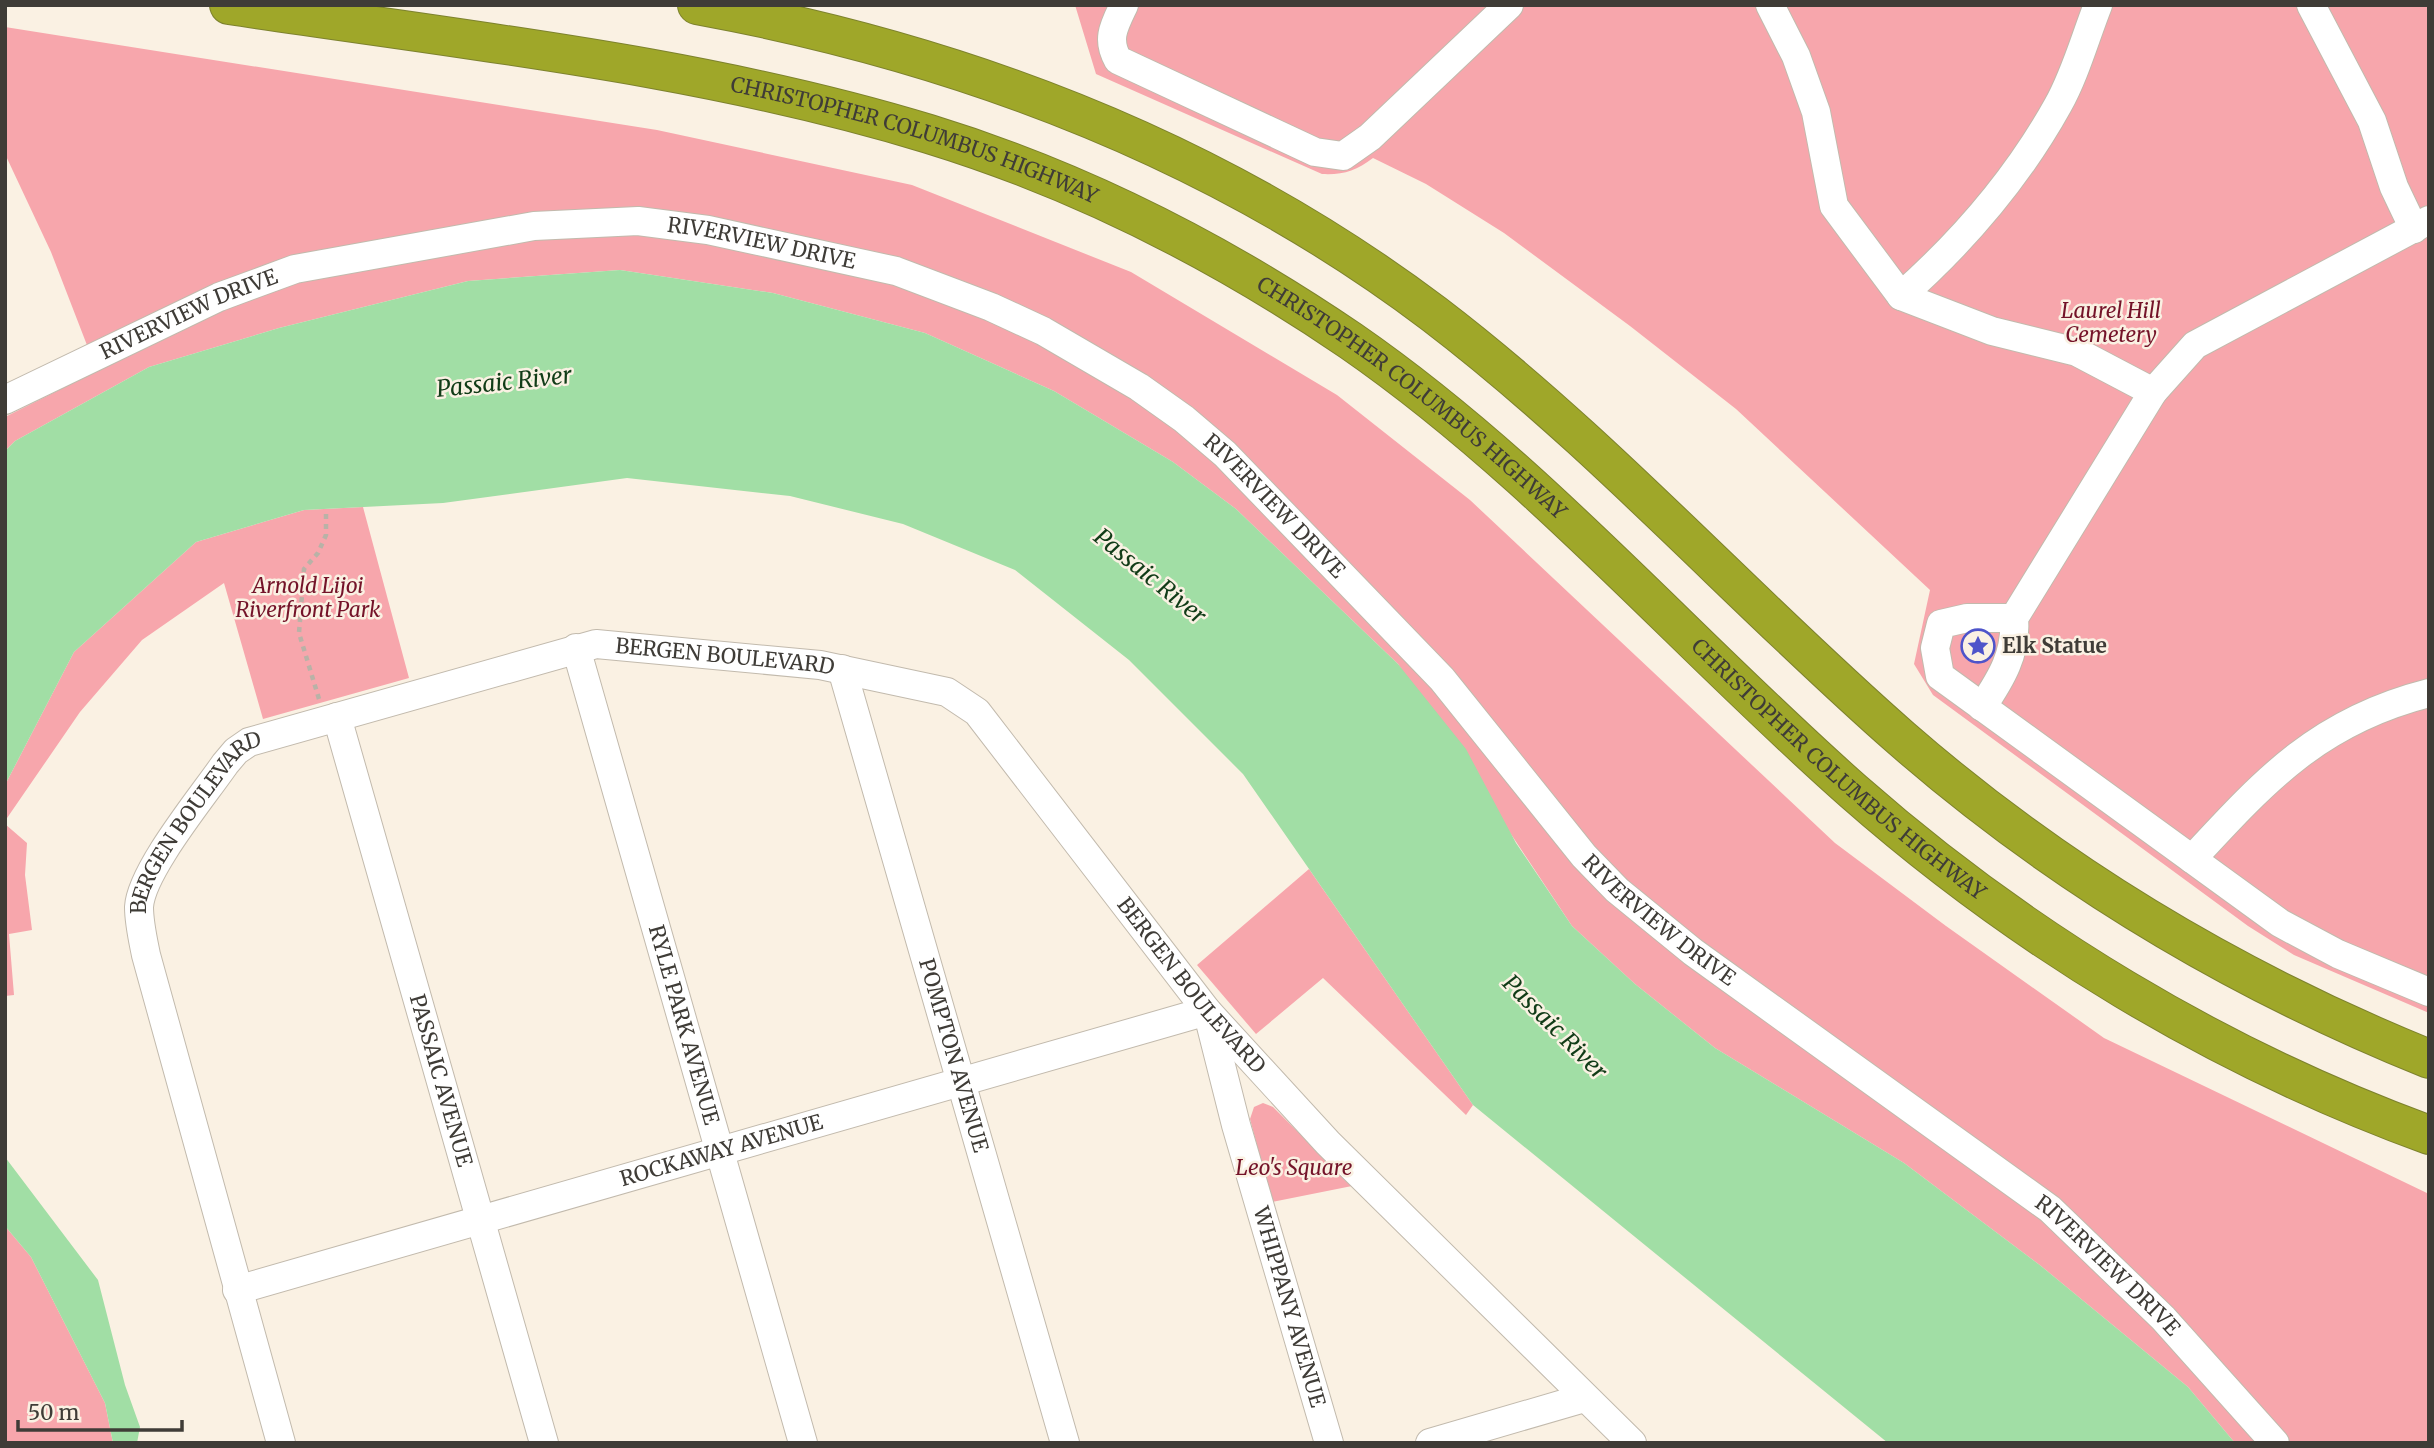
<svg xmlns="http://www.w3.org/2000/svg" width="2434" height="1448" font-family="Merriweather,serif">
<rect width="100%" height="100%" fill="#faf1e3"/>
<path fill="#f7a6ac" d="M 1075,5 L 2429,5 L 2429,1013 L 2294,955 L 2248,926 L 1933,695 L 1914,664 L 1930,590 L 1736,409 L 1630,326 L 1504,233 L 1426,184 L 1373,158 C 1356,171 1343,175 1322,174 L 1096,74 Z
M 5,27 L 657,130 L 912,185 L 1131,272 L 1337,395 L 1470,500 L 1835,843 L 1946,926 L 2104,1038 L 2429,1194 L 2429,1443 L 2235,1443 L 2188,1387 L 2041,1266 L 1904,1163 L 1715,1048 L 1635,984 L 1572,926 L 1398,664 L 1236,509 L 1173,462 L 1054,391 L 925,333 L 773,293 L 620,270 L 468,281 L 279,328 L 149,367 L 15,441 L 5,451 L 5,417 L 97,371 L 51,252 L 5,154 Z
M 363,507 L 409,678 L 263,719 L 224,583 L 142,640 L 80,712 L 5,821 L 5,785 L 74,652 L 196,542 L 304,510 Z
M 5,824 L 27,843 L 25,875 L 32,930 L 9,934 L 14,995 L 5,996 Z
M 1309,869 L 1473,1105 L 1466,1115 L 1323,978 L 1256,1034 L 1197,965 Z
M 1263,1103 L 1273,1107 L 1352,1186 L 1272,1202 L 1250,1119 L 1254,1107 Z
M 5,1226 L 31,1257 L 105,1403 L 113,1443 L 5,1443 Z"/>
<path fill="#a1dea5" d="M 620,270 L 773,293 L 925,333 L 1054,391 L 1173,462 L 1236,509 L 1398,664 L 1466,749 L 1516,843 L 1572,926 L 1635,984 L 1715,1048 L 1904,1163 L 2041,1266 L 2188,1387 L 2235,1443 L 1888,1443 L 1473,1105 L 1243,774 L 1129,660 L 1015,570 L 903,524 L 790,496 L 627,478 L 443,503 L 304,510 L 196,542 L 74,652 L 5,785 L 5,451 L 15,441 L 149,367 L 279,328 L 468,281 Z
M 5,1157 L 98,1280 L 125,1385 L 140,1427 L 137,1443 L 113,1443 L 105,1403 L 31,1257 L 5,1226 Z"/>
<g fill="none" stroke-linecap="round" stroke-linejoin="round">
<defs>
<g id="minor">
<path d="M 1124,5 C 1114,26 1106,39 1118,60 L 1315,152 L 1343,156 L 1370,137 L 1509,5"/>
<path d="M 1770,5 L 1796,56 L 1816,112 L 1834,206 L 1901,296 L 1992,331 L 2077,352 L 2153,392"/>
<path d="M 2311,5 L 2372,121 L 2394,187 L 2414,229"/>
<path d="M 1901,296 C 1962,242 2018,177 2058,105 C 2075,75 2085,38 2098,5"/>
<path id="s1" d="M 5,400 L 219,297 L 295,269 L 534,226 L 638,221 L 708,230 L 896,271 L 991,307 L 1043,331 L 1139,387 L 1184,419 L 1225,454 L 1442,679 L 1584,856 L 1617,890 L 1693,952 L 2050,1209 L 2163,1318 L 2275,1443"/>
<path d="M 2014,618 L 1967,618 L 1941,624 L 1935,648 L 1940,676 L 2280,923 L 2338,954 L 2429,992"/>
<path id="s2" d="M 576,648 L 803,1443"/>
<path id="s3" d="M 842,669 L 1065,1443"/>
<path d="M 1982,707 C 2001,679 2017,653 2014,618 L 2153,392 L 2195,345 L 2429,220"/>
<path id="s4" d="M 337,717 L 544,1443"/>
<path d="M 2192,859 C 2266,779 2319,721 2429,693"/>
<path id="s5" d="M 1208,1014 L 1236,1125 L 1329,1443"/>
<path id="s6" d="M 237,1290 L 1207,1011"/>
<path id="s7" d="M 281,1443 L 146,955 C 143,940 139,923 139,907 C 141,871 203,796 225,764 L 236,751 L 249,742 L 596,644 L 820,665 L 947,692 L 977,712 L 1207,1011 L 1328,1143 L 1632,1443"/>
<path d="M 1430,1443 L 1584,1398"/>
</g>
<g id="highway">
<path id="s8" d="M 229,5 C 463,40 703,65 929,134 C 1079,180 1222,253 1351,341 C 1536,469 1685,643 1853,791 C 2021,939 2218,1058 2429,1135"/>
<path d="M 697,5 C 963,54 1217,150 1434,314 C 1602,442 1743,600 1901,738 C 2058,875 2236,981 2429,1059"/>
</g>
</defs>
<use href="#minor" stroke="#c2baad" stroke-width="30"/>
<use href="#highway" stroke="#7d822e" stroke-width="40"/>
<path stroke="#b9b2a7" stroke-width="4.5" stroke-dasharray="5 5" stroke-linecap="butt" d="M 319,699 L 299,633 L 304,569 L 318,553 L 326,535 L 326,509"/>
<use href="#minor" stroke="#fff" stroke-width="28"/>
<use href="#highway" stroke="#9fa729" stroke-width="38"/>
</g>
<defs>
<symbol id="sight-ring" viewBox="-11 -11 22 22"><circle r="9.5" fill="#faf1e3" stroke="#4e54ca" stroke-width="1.5"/><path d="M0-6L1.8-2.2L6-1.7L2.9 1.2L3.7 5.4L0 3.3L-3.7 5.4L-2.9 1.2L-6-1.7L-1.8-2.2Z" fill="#4e54ca"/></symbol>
</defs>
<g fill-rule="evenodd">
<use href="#sight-ring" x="1959" y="627" width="38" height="38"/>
</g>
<g text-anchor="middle" stroke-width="5" stroke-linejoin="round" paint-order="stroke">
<g font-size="21" fill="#3f3c37" stroke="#faf1e3">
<text dy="7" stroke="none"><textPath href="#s8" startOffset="700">CHRISTOPHER COLUMBUS HIGHWAY</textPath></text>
<text dy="7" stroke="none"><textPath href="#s1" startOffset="791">RIVERVIEW DRIVE</textPath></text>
<text dy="7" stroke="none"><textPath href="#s1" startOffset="203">RIVERVIEW DRIVE</textPath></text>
<text dy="7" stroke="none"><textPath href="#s8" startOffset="1267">CHRISTOPHER COLUMBUS HIGHWAY</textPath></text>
<text dy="7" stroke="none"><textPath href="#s1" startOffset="1379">RIVERVIEW DRIVE</textPath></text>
<text dy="7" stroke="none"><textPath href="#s7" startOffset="1246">BERGEN BOULEVARD</textPath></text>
<text dy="7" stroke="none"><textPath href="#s8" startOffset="1834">CHRISTOPHER COLUMBUS HIGHWAY</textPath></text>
<text dy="7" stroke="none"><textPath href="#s7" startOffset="658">BERGEN BOULEVARD</textPath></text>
<text dy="7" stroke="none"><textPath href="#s1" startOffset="1946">RIVERVIEW DRIVE</textPath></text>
<text dy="7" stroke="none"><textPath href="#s7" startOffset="1855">BERGEN BOULEVARD</textPath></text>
<text dy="7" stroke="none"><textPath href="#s2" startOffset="392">RYLE PARK AVENUE</textPath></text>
<text dy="7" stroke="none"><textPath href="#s3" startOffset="402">POMPTON AVENUE</textPath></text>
<text dy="7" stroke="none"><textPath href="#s4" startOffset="378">PASSAIC AVENUE</textPath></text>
<text dy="7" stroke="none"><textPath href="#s6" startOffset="504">ROCKAWAY AVENUE</textPath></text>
<text dy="7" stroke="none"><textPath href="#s1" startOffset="2513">RIVERVIEW DRIVE</textPath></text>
<text dy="7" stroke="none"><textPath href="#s5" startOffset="304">WHIPPANY AVENUE</textPath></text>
</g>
<g font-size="21" font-style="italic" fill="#741329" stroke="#faf1e3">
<text x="2111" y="318">Laurel Hill<tspan x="2111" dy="24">Cemetery</tspan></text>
<text x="308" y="593">Arnold Lijoi<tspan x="308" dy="24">Riverfront Park</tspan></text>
<text x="1294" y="1175">Leo's Square</text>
</g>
<g font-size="21" font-weight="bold" fill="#3f3c37" stroke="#faf1e3" text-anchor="start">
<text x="2002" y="653">Elk Statue</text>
</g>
<g font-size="23" font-style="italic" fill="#113c17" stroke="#faf1e3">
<text transform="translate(504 382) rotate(-6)" y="8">Passaic River</text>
<text transform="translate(1150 576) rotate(39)" y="8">Passaic River</text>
<text transform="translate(1555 1027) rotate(45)" y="8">Passaic River</text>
</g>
</g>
<rect width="2434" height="1448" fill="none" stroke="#3f3c37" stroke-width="14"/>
<path d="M18 1420v10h164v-10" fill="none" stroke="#3f3c37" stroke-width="3.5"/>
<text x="28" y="1420" font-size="21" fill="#3f3c37" stroke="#faf1e3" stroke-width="5" paint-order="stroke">50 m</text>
</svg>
